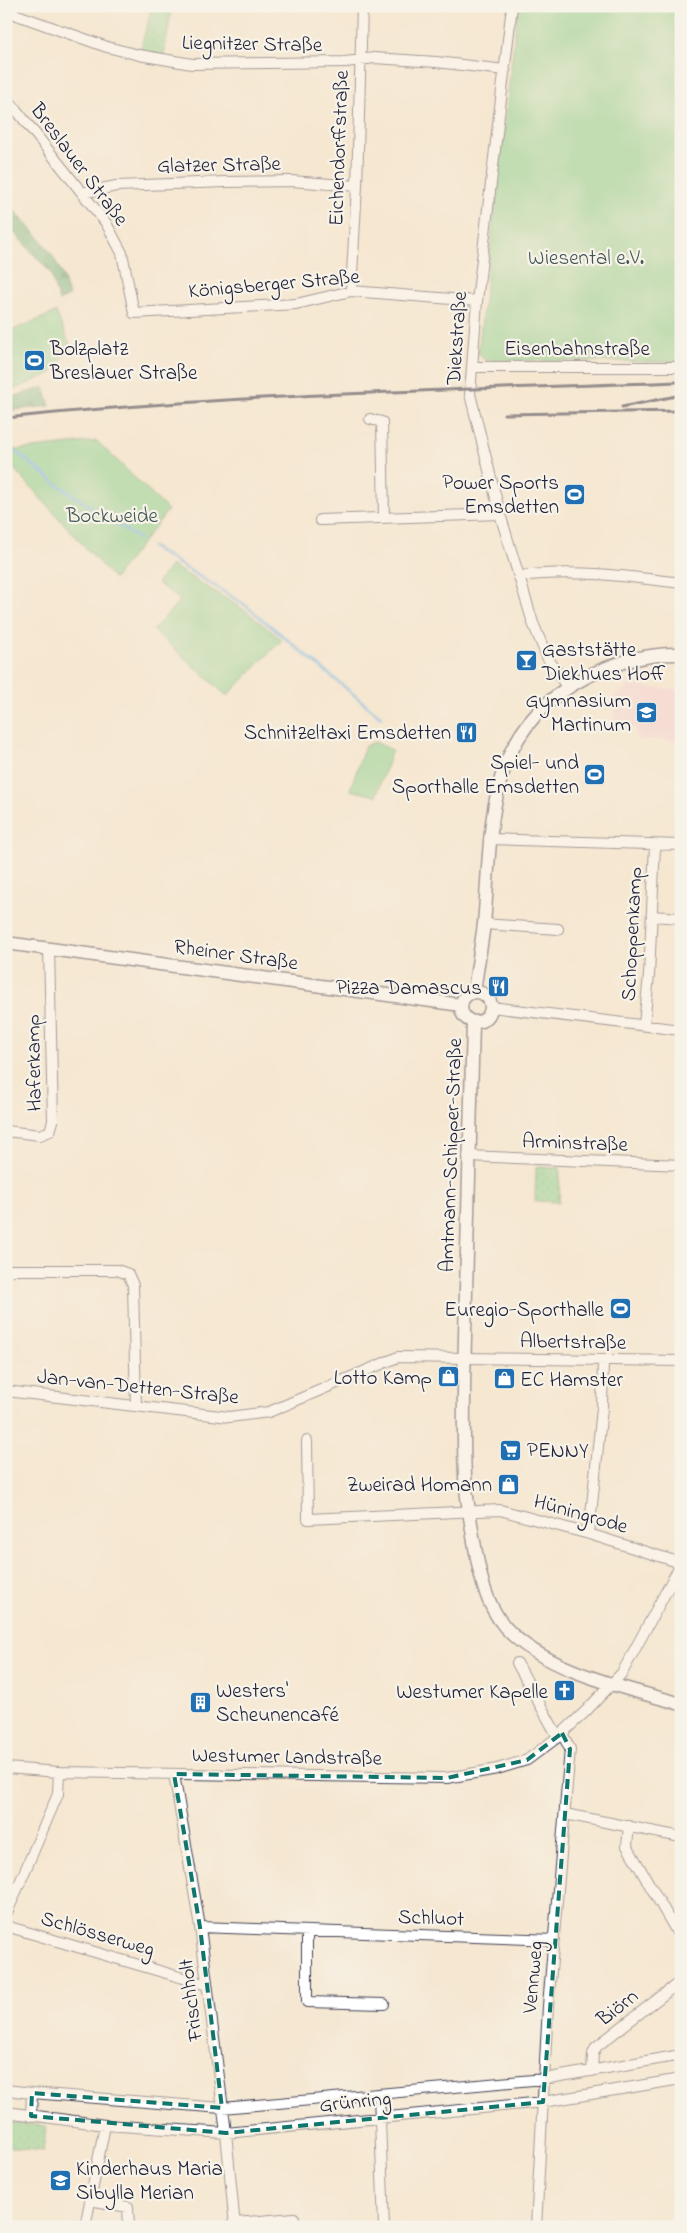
<svg xmlns="http://www.w3.org/2000/svg" width="687" height="2233" font-family="'Indie Flower',sans-serif">
<defs>
<pattern id="forest-firs" width="22" height="20" patternUnits="userSpaceOnUse" patternTransform="scale(1.25)"><rect width="22" height="20" fill="#6cb279"/><path d="M5 1l3.5 6h-7zM16 11l3.5 6h-7z" fill="#589064"/></pattern>
<pattern id="park-dots" width="8" height="8" patternUnits="userSpaceOnUse" patternTransform="scale(1.25)"><rect width="8" height="8" fill="#85d08e"/><path d="M2 2h.1M6 6h.1" fill="none" stroke="#73b27b" stroke-width="1.8" stroke-linecap="round"/></pattern>
</defs>
<rect width="100%" height="100%" fill="#f7f3e8"/>
<filter id="ink" filterUnits="userSpaceOnUse"><feTurbulence type="fractalNoise" baseFrequency=".02" numOctaves="2"/><feDisplacementMap in="SourceGraphic" scale="10" xChannelSelector="R" yChannelSelector="G"/><feConvolveMatrix kernelMatrix="1 2 1 2 8 2 1 2 1" color-interpolation-filters="sRGB"/></filter>
<filter id="wash" filterUnits="userSpaceOnUse"><feTurbulence type="fractalNoise" baseFrequency=".0096" numOctaves="4" result="noise"/><feDisplacementMap in="SourceGraphic" scale="20" xChannelSelector="R" yChannelSelector="G"/><feGaussianBlur stdDeviation="1.12" result="paint"/><feColorMatrix in="noise" values="0 0 0 0 0 0 0 0 0 0 0 0 0 0 0 0 0 1.4 0 .05"/><feComposite in="paint" operator="in"/></filter>
<g filter="url(#wash)">
<rect width="100%" height="100%" fill="#f5e7d1"/>
<path fill="#f7cfd5" d="M 631,686 L 681,690 L 681,741 L 637,739 L 636,728 L 614,727 L 615,696 Z"/>
<path fill="url(#forest-firs)" stroke="#476a5a" d="M 6,201 C 34,232 60,255 69,296 L 59,301 L 50,272 L 6,224 Z
M 44,387 L 50,406 L 6,411 L 6,399 Z"/>
<path fill="url(#park-dots)" stroke="#547964" d="M 152,6 L 172,6 L 164,56 L 140,51 Z
M 536,1167 L 560,1168 L 559,1202 L 535,1201 Z
M 6,2122 L 46,2126 L 43,2151 L 6,2147 Z"/>
<path fill="#85d08e" stroke="#547964" d="M 518,6 L 681,6 L 681,362 L 485,360 L 478,354 Z
M 56,312 L 71,347 L 52,373 L 6,393 L 6,333 Z
M 97,441 L 168,510 L 114,579 L 6,460 L 6,451 Z
M 171,565 L 246,611 L 282,640 L 227,696 L 153,630 L 180,600 L 157,583 Z
M 375,742 L 392,750 L 376,796 L 350,790 L 365,746 Z"/>
<g fill="none" stroke-linecap="round" stroke-linejoin="round">
<path stroke="#70b6e7" stroke-width="3" d="M 6,444 L 58,485 L 139,539
M 152,547 L 245,605 L 381,717"/>
</g>
</g>
<g filter="url(#ink)">
<g fill="none" stroke-linecap="round" stroke-linejoin="round">
<defs>
<path id="minor" d="M 512,6 L 477,301 L 470,394 L 500,514 L 533,623 L 547,657 L 567,687
M 6,11 L 107,47 L 139,55 L 192,64 L 346,62 L 374,58 L 436,62 L 505,70
M 6,97 L 106,223 L 122,253 L 134,313 L 296,304 L 351,291 L 477,301
M 82,193 L 116,186 L 226,182 L 291,181 L 357,186
M 351,291 L 357,186 L 362,6
M 473,367 L 681,367
M 370,419 L 382,422 L 384,517
M 320,520 L 500,514
M 520,576 C 574,569 627,576 681,583
M 489,839 L 681,845
M 652,916 L 681,918
M 484,924 L 558,929
M 491,1007 L 681,1030
M 644,1025 L 649,975 L 655,845
M 6,1131 L 40,1135 L 50,1131 L 53,1121 L 49,948
M 468,1156 L 681,1165
M 6,1270 L 117,1270 L 128,1274 L 133,1285 L 136,1405
M 6,1391 L 229,1417 L 269,1412 L 398,1357 L 681,1361
M 307,1441 L 308,1519 L 500,1510 L 589,1534 L 681,1563
M 589,1534 L 602,1408 L 603,1361
M 517,1663 L 558,1737
M 6,1768 L 59,1772 L 447,1778 L 497,1769 L 527,1760 L 558,1737 L 586,1711 L 622,1673 L 681,1564
M 174,1774 L 200,1927 L 226,2133 L 235,2227
M 565,1814 L 681,1837
M 629,1826 L 627,1846 L 681,1939
M 6,1915 L 58,1794 L 59,1772
M 6,1926 L 207,1985
M 200,1927 L 554,1940
M 307,1931 L 307,2002 L 384,2004
M 592,2071 L 593,2054 L 596,2047 L 681,1981
M 6,2090 L 32,2093 L 222,2108 L 544,2079 L 681,2055
M 379,2094 L 384,2227
M 6,2112 L 105,2125 L 226,2133 L 543,2102 L 681,2079
M 31,2116 L 32,2093
M 90,2200 L 128,2207 L 129,2227
M 235,2223 L 294,2218 L 295,2227
M 85,2227 L 105,2125
M 536,2227 L 548,2006 L 570,1749 L 562,1733"/>
<path id="tertiary" d="M 6,943 L 461,1005
M461 1007a15 15 0 1 1 30 0a15 15 0 1 1-30 0Z
M 474,992 C 477,969 481,947 484,924 C 493,826 482,731 586,677 C 616,662 647,653 681,654
M 473,1023 C 470,1112 468,1201 466,1290 C 465,1352 462,1414 465,1476 C 466,1496 470,1517 473,1536 C 479,1569 483,1601 505,1627 C 544,1671 626,1688 681,1704"/>
</defs>
<use href="#minor" stroke="#424052" stroke-width="12"/>
<use href="#tertiary" stroke="#424052" stroke-width="15"/>
<use href="#minor" stroke="#fff" stroke-width="10"/>
<use href="#tertiary" stroke="#fff" stroke-width="12"/>
<path stroke="#22223b" stroke-width="3" d="M 622,407 L 681,395
M 504,414 L 681,411
M 6,418 C 231,394 456,390 681,382"/>
</g>
</g>
<path d="M0 0H687V2233H0ZM 562,1733 L 570,1749 L 543,2102 L 226,2133 L 31,2116 L 32,2093 L 222,2108 L 200,1927 L 174,1774 L 447,1778 L 527,1760 Z" fill="#f5e7d1" fill-opacity=".55" fill-rule="evenodd"/>
<path fill="none" stroke="#0f766e" stroke-width="4" stroke-dasharray="10 6" stroke-linejoin="round" d="M 562,1733 L 570,1749 L 543,2102 L 226,2133 L 31,2116 L 32,2093 L 222,2108 L 200,1927 L 174,1774 L 447,1778 L 527,1760 Z"/>
<defs>
<symbol id="stadium-square" viewBox="-11 -11 22 22"><rect x="-9" y="-9" width="18" height="18" rx="4" fill="#1f6fb2" stroke="#f7f3e8"/><path d="M0-5a6.5 5 0 1 0 0 10a6.5 5 0 1 0 0-10ZM-3.5-1.8h7v3.6h-7Z" fill="#fff"/></symbol>
<symbol id="bar-square" viewBox="-11 -11 22 22"><rect x="-9" y="-9" width="18" height="18" rx="4" fill="#1f6fb2" stroke="#f7f3e8"/><path d="M-6-5H6L.8 .8V4.5H3.5V6h-7V4.5H-.8V.8Z" fill="#fff"/></symbol>
<symbol id="school-square" viewBox="-11 -11 22 22"><rect x="-9" y="-9" width="18" height="18" rx="4" fill="#1f6fb2" stroke="#f7f3e8"/><path d="M0-5L7-2L0 1L-7-2ZM-4 1L0 2.5L4 1V4Q0 6-4 4Z" fill="#fff"/></symbol>
<symbol id="restaurant-square" viewBox="-11 -11 22 22"><rect x="-9" y="-9" width="18" height="18" rx="4" fill="#1f6fb2" stroke="#f7f3e8"/><path d="M-5-6h1v4h1v-4h1v4h1v-4h1v5L-1.5 .5V6h-2V.5L-5-1ZM5-6V6H3V1.5H1.5Q1.5-4 5-6Z" fill="#fff"/></symbol>
<symbol id="shop-square" viewBox="-11 -11 22 22"><rect x="-9" y="-9" width="18" height="18" rx="4" fill="#1f6fb2" stroke="#f7f3e8"/><path d="M-5-2.5h2.3a2.7 3.5 0 0 1 5.4 0H5L5.5 6h-11ZM-1.5-2.5h3a1.5 2.3 0 0 0-3 0Z" fill="#fff"/></symbol>
<symbol id="supermarket-square" viewBox="-11 -11 22 22"><rect x="-9" y="-9" width="18" height="18" rx="4" fill="#1f6fb2" stroke="#f7f3e8"/><path d="M-6-5.5h2.5l.6 2H6L4.5 2H-2.5L-4.4-4H-6ZM-1.5 3.2a1.3 1.3 0 1 0 .1 0ZM3 3.2a1.3 1.3 0 1 0 .1 0Z" fill="#fff"/></symbol>
<symbol id="church-square" viewBox="-11 -11 22 22"><rect x="-9" y="-9" width="18" height="18" rx="4" fill="#1f6fb2" stroke="#f7f3e8"/><path d="M-1.2-6h2.4v3.5h3.3v2.4h-3.3V6h-2.4V-.1h-3.3v-2.4h3.3Z" fill="#fff"/></symbol>
<symbol id="building-square" viewBox="-11 -11 22 22"><rect x="-9" y="-9" width="18" height="18" rx="4" fill="#1f6fb2" stroke="#f7f3e8"/><path d="M-4-6H4V6H1V3H-1V6H-4ZM-2.5-4.3h1.7v1.8h-1.7ZM.8-4.3h1.7v1.8H.8ZM-2.5-1h1.7V.8h-1.7ZM.8-1h1.7V.8H.8Z" fill="#fff"/></symbol>
</defs>
<g fill-rule="evenodd">
<use href="#stadium-square" x="22" y="348" width="25" height="25"/>
<use href="#stadium-square" x="562" y="482" width="25" height="25"/>
<use href="#bar-square" x="514" y="648" width="25" height="25"/>
<use href="#school-square" x="634" y="700" width="25" height="25"/>
<use href="#restaurant-square" x="454" y="720" width="25" height="25"/>
<use href="#stadium-square" x="582" y="762" width="25" height="25"/>
<use href="#restaurant-square" x="486" y="974" width="25" height="25"/>
<use href="#stadium-square" x="608" y="1296" width="25" height="25"/>
<use href="#shop-square" x="436" y="1364" width="25" height="25"/>
<use href="#shop-square" x="492" y="1366" width="25" height="25"/>
<use href="#supermarket-square" x="498" y="1438" width="25" height="25"/>
<use href="#shop-square" x="496" y="1472" width="25" height="25"/>
<use href="#church-square" x="552" y="1678" width="25" height="25"/>
<use href="#building-square" x="188" y="1690" width="25" height="25"/>
<use href="#school-square" x="48" y="2168" width="25" height="25"/>
</g>
<g text-anchor="middle" stroke-width="4.5" stroke-linejoin="round" paint-order="stroke">
<g font-size="21" fill="#22223b" stroke="#f7f3e8">
<text transform="translate(252 43) rotate(1)" y="7">Liegnitzer Straße</text>
<text transform="translate(338 148) rotate(-88)" y="7">Eichendorffstraße</text>
<text transform="translate(80 164) rotate(53)" y="7">Breslauer Straße</text>
<text transform="translate(219 164) rotate(-1)" y="7">Glatzer Straße</text>
<text transform="translate(274 283) rotate(-5)" y="7">Königsberger Straße</text>
<text transform="translate(456 338) rotate(-86)" y="7">Diekstraße</text>
<text x="577" y="355">Eisenbahnstraße</text>
<text transform="translate(631 934) rotate(-87)" y="7">Schoppenkamp</text>
<text transform="translate(236 954) rotate(8)" y="7">Rheiner Straße</text>
<text transform="translate(33 1063) rotate(-91)" y="7">Haferkamp</text>
<text transform="translate(575 1142) rotate(2)" y="7">Arminstraße</text>
<text transform="translate(450 1155) rotate(-88)" y="7">Amtmann-Schipper-Straße</text>
<text transform="translate(573 1341) rotate(1)" y="7">Albertstraße</text>
<text transform="translate(138 1386) rotate(6)" y="7">Jan-van-Detten-Straße</text>
<text transform="translate(581 1513) rotate(16)" y="7">Hüningrode</text>
<text transform="translate(287 1756) rotate(1)" y="7">Westumer Landstraße</text>
<text transform="translate(431 1917) rotate(2)" y="7">Schluot</text>
<text transform="translate(98 1933) rotate(16)" y="7">Schlösserweg</text>
<text transform="translate(532 1977) rotate(-85)" y="7">Vennweg</text>
<text transform="translate(190 2000) rotate(-97)" y="7">Frischholt</text>
<text transform="translate(617 2007) rotate(-38)" y="7">Biörn</text>
<text transform="translate(355 2101) rotate(-6)" y="7">Grünring</text>
</g>
<g font-size="21" fill="#405654" stroke="#f7f3e8">
<text x="586" y="264">Wiesental e.V.</text>
<text x="112" y="522">Bockweide</text>
</g>
<g font-size="21" fill="#22223b" stroke="#f7f3e8" text-anchor="end">
<text x="50" y="355" text-anchor="start">Bolzplatz<tspan x="50" dy="24">Breslauer Straße</tspan></text>
<text x="559" y="489">Power Sports<tspan x="559" dy="24">Emsdetten</tspan></text>
<text x="542" y="656" text-anchor="start">Gaststätte<tspan x="542" dy="24">Diekhues Hoff</tspan></text>
<text x="631" y="707">Gymnasium<tspan x="631" dy="24">Martinum</tspan></text>
<text x="451" y="739">Schnitzeltaxi Emsdetten</text>
<text x="579" y="769">Spiel- und<tspan x="579" dy="24">Sporthalle Emsdetten</tspan></text>
<text x="482" y="994">Pizza Damascus</text>
<text x="604" y="1316">Euregio-Sporthalle</text>
<text x="432" y="1384">Lotto Kamp</text>
<text x="520" y="1386" text-anchor="start">EC Hamster</text>
<text x="527" y="1457" text-anchor="start">PENNY</text>
<text x="492" y="1491">Zweirad Homann</text>
<text x="216" y="1697" text-anchor="start">Westers'<tspan x="216" dy="24">Scheunencafé</tspan></text>
<text x="548" y="1698">Westumer Kapelle</text>
<text x="76" y="2175" text-anchor="start">Kinderhaus Maria<tspan x="76" dy="24">Sibylla Merian</tspan></text>
</g>
</g>
<rect width="687" height="2233" fill="none" stroke="#f7f3e8" stroke-width="25"/>
</svg>
